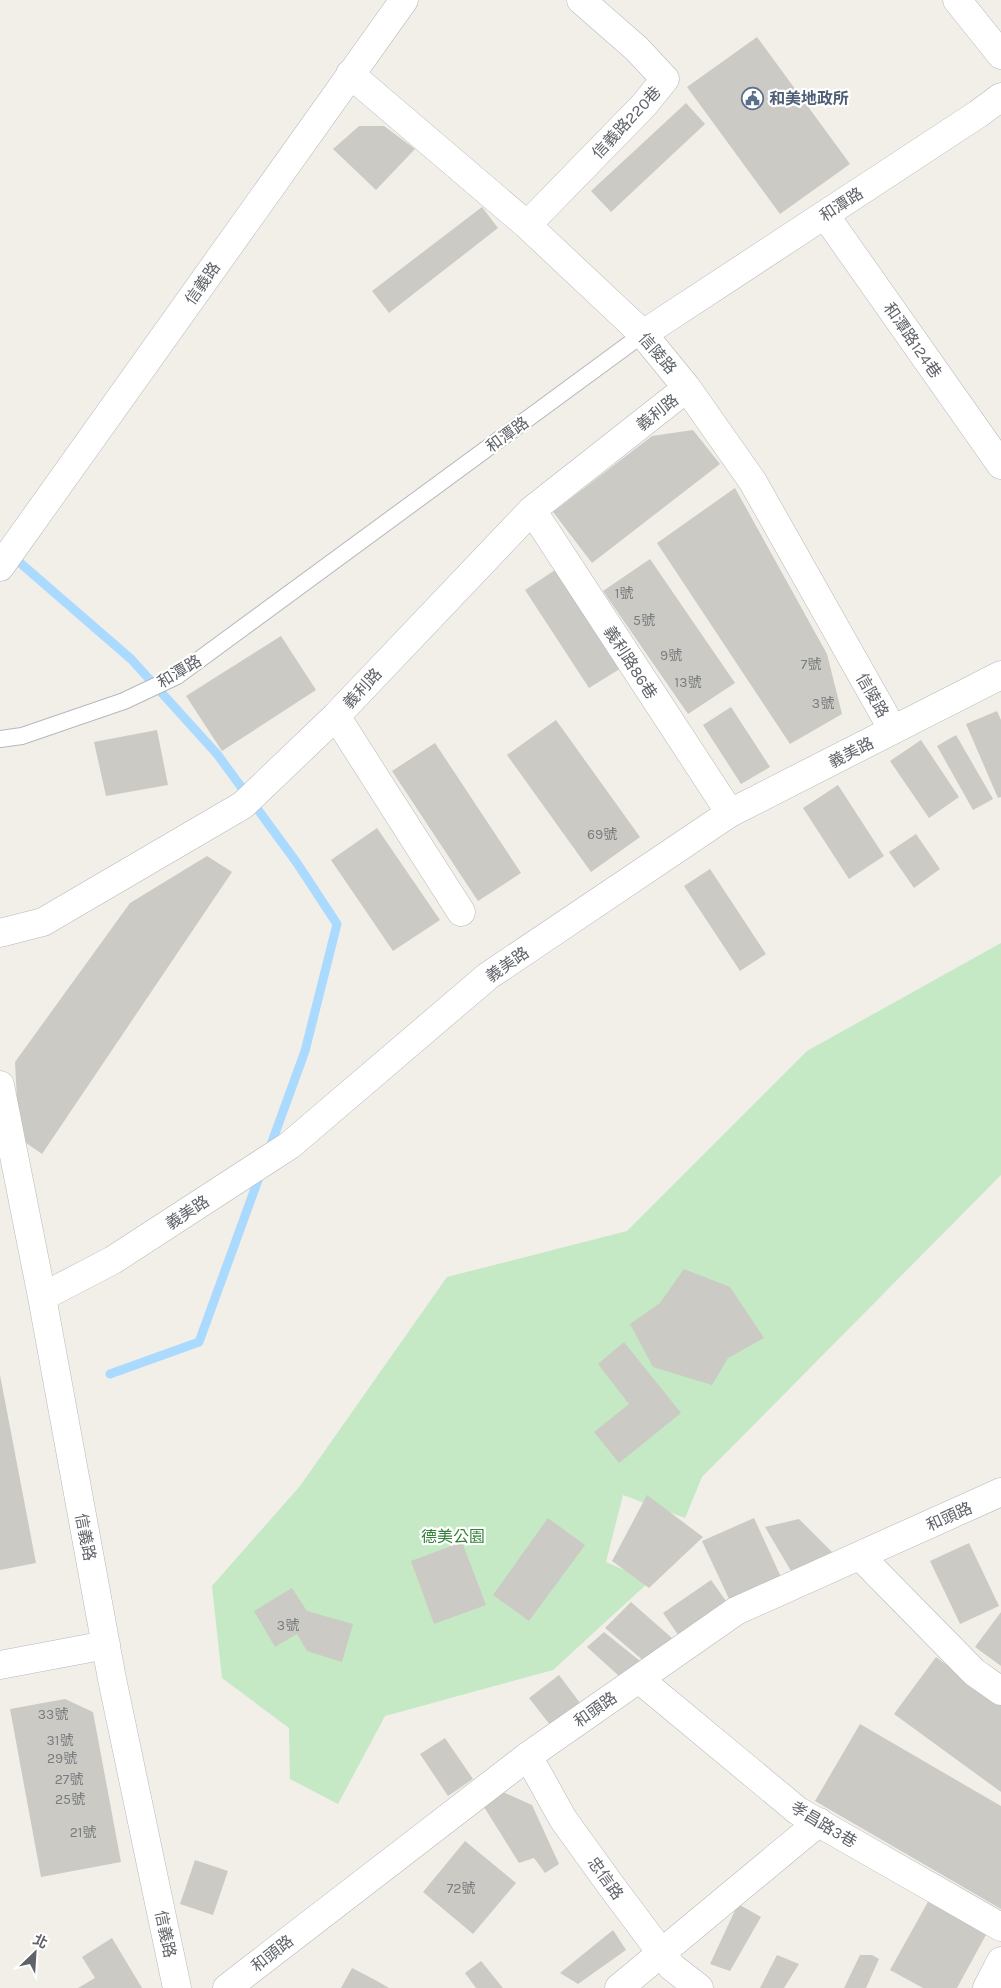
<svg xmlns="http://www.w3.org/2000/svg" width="1001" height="1988" font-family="Karla,'Noto Sans TC',sans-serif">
<rect width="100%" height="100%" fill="#f1efe8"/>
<path fill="#c5e8c5" d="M 1001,943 L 1001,1175 L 702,1477 L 685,1518 L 623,1495 L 606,1562 L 650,1581 L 553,1670 L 385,1716 L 338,1804 L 290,1779 L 289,1728 L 222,1678 L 212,1586 L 300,1486 L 447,1277 L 627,1231 L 807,1051 Z"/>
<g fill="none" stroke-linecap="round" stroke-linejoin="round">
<path stroke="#aadaff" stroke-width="9" d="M 11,555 L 131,659 L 217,754 L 297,863 L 337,924 L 305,1051 L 269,1150
M 110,1374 L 199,1342 L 261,1172"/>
</g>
<path fill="#cccac5" d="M 757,37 L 850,164 L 780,214 L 687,87 Z
M 686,103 L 705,124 L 611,212 L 591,191 Z
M 359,126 L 384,126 L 415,149 L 376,190 L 333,149 Z
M 482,207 L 498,228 L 389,313 L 372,291 Z
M 693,430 L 720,464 L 592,563 L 553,512 L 652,436 Z
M 735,488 L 827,654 L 842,714 L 790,744 L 657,543 Z
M 650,559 L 735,683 L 688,714 L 603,591 Z
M 561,566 L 626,665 L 589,688 L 525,590 Z
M 281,636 L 316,690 L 222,751 L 186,696 Z
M 731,707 L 770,767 L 741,784 L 703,725 Z
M 997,711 L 1001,720 L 1001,797 L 998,798 L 966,724 Z
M 556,720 L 640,837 L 591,872 L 507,755 Z
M 157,730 L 168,785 L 106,796 L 94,742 Z
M 956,735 L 993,799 L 973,810 L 937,746 Z
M 921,740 L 959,797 L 929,818 L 890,761 Z
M 435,743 L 521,873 L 478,901 L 392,771 Z
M 838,785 L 884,856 L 849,879 L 803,808 Z
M 377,828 L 440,920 L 393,951 L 331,860 Z
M 916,834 L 940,869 L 914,888 L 889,852 Z
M 207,856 L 232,872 L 42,1154 L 19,1138 L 15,1062 L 130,903 Z
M 710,869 L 766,954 L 740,971 L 684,886 Z
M 684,1269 L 730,1287 L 764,1338 L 728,1358 L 712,1385 L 653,1367 L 630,1324 L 660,1303 Z
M 624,1342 L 681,1413 L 619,1463 L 594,1432 L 629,1404 L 598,1364 Z
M 0,1375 L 36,1563 L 0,1570 Z
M 647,1495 L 703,1537 L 649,1588 L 612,1561 Z
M 548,1518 L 585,1545 L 529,1621 L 493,1595 Z
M 754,1518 L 781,1577 L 730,1601 L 702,1541 Z
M 799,1519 L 833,1553 L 791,1571 L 765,1527 Z
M 462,1542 L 486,1605 L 434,1624 L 411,1561 Z
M 969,1543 L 999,1606 L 960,1624 L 930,1561 Z
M 711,1580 L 729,1605 L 681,1639 L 663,1613 Z
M 292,1588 L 307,1611 L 353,1624 L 342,1662 L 307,1651 L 297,1634 L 275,1647 L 254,1611 Z
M 631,1602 L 673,1639 L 645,1662 L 605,1628 Z
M 1001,1612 L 1001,1666 L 975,1647 Z
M 604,1632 L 640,1661 L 619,1676 L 587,1647 Z
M 936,1657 L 1001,1705 L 1001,1792 L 894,1714 Z
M 559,1675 L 580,1703 L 551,1726 L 529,1698 Z
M 65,1699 L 93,1712 L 121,1862 L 41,1877 L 10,1709 Z
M 860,1724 L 1001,1806 L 1001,1909 L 815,1801 Z
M 445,1738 L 473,1779 L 448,1796 L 420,1754 Z
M 503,1792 L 532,1805 L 559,1864 L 545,1873 L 534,1858 L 519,1863 L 484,1807 Z
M 465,1841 L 516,1883 L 473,1934 L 423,1892 Z
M 195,1860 L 228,1871 L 213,1915 L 180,1904 Z
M 929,1900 L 987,1933 L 957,1988 L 923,1988 L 890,1970 Z
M 738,1904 L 761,1917 L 730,1971 L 710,1964 Z
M 613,1930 L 626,1950 L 578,1984 L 560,1973 Z
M 112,1938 L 142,1988 L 78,1988 L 95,1978 L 82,1957 Z
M 777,1955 L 799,1964 L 784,1988 L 760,1988 Z
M 860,1955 L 872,1955 L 879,1959 L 866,1988 L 844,1988 Z
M 481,1961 L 503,1988 L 476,1988 L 465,1973 Z
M 352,1968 L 377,1981 L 389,1988 L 341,1988 Z"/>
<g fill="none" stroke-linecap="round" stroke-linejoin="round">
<defs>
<path id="lane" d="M 0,739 L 22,736 L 124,701 L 177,676 L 643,334"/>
<path id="street" d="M 350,74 L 527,225 L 643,334 L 687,388 L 753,482 L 893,730
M 825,215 L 1001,465
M 527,225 L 644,105 L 665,79 L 637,49 L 581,0
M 643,334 L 978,114 L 1001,97
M 532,510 L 730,813
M 0,567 L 404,0
M 336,716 L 461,912
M 0,933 L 43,922 L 243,805 L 336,716 L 532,510 L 687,388
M 0,1085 L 42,1297 L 112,1679 L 177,1988
M 42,1297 L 113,1260 L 290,1145 L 488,976 L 730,813 L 1001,675
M 860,1556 L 974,1672 L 1001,1691
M 0,1665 L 106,1645
M 639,1679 L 798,1811 L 1001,1927
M 528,1756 L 563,1819 L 612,1887 L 672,1967 L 699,1988
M 227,1988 L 528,1756 L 736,1611 L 1001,1492
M 619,1988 L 819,1822
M 987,1988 L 1001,1961"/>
<path id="secondary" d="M 957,0 L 1001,55"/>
</defs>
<use href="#lane" stroke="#b5b8bc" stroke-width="18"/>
<use href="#street" stroke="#b5b8bc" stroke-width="29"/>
<use href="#secondary" stroke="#b6babf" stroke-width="29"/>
<use href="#lane" stroke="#fff" stroke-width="16"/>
<use href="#street" stroke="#fff" stroke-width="28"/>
<use href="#secondary" stroke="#fff" stroke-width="28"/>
</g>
<defs>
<symbol id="civic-ring" viewBox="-11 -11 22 22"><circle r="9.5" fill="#fff" stroke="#5c6f8a" stroke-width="1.5"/><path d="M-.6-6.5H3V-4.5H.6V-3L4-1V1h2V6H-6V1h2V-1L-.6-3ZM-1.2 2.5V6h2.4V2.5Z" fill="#5c6f8a"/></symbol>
</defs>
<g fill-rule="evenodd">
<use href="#civic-ring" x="740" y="86" width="25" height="25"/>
</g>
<g text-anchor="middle" stroke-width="4.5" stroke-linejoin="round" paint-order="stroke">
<g font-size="14" fill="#7a7d7f">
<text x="624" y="598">1號</text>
<text x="644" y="625">5號</text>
<text x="671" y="660">9號</text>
<text x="811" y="669">7號</text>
<text x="688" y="687">13號</text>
<text x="823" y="708">3號</text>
<text x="602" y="839">69號</text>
<text x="288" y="1630">3號</text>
<text x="53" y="1719">33號</text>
<text x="60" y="1745">31號</text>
<text x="62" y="1763">29號</text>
<text x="69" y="1784">27號</text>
<text x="70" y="1804">25號</text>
<text x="83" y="1837">21號</text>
<text x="461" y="1893">72號</text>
</g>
<g font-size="16" font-weight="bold" fill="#4e5e75" stroke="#fff" text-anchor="start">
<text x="769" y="104">和美地政所</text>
</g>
<g font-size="16" fill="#5f6368" stroke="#fff">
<text transform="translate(626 122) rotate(-47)" y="6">信義路220巷</text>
<text transform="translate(841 204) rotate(-33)" y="6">和潭路</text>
<text transform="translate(202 283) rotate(-55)" y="6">信義路</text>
<text transform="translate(913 340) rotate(55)" y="6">和潭路124巷</text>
<text transform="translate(658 353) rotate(49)" y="6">信陵路</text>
<text transform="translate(657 412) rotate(-38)" y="6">義利路</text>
<text transform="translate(507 434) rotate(-36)" y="6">和潭路</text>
<text transform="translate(631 662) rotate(57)" y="6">義利路86巷</text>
<text transform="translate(179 671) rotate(-31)" y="6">和潭路</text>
<text transform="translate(362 688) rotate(-47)" y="6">義利路</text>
<text transform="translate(873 695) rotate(60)" y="6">信陵路</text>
<text transform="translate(851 752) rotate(-27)" y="6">義美路</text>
<text transform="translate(507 964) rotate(-35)" y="6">義美路</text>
<text transform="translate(187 1212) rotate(-33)" y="6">義美路</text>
<text transform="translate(949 1516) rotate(-24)" y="6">和頭路</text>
<text transform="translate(86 1537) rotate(79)" y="6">信義路</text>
<text transform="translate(595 1709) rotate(-35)" y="6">和頭路</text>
<text transform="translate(824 1824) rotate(31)" y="6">孝昌路3巷</text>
<text transform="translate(606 1878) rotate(54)" y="6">忠信路</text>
<text transform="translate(166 1934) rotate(78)" y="6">信義路</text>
<text transform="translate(272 1953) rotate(-38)" y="6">和頭路</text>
</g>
<g font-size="16" fill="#348238" stroke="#fff">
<text x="453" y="1542">德美公園</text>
</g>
</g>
<g transform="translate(35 1953) rotate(25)" stroke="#ffffff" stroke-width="4" paint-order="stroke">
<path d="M0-4L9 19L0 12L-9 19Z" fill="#5f6368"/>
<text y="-8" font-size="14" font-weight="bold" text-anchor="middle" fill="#5f6368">北</text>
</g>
</svg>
